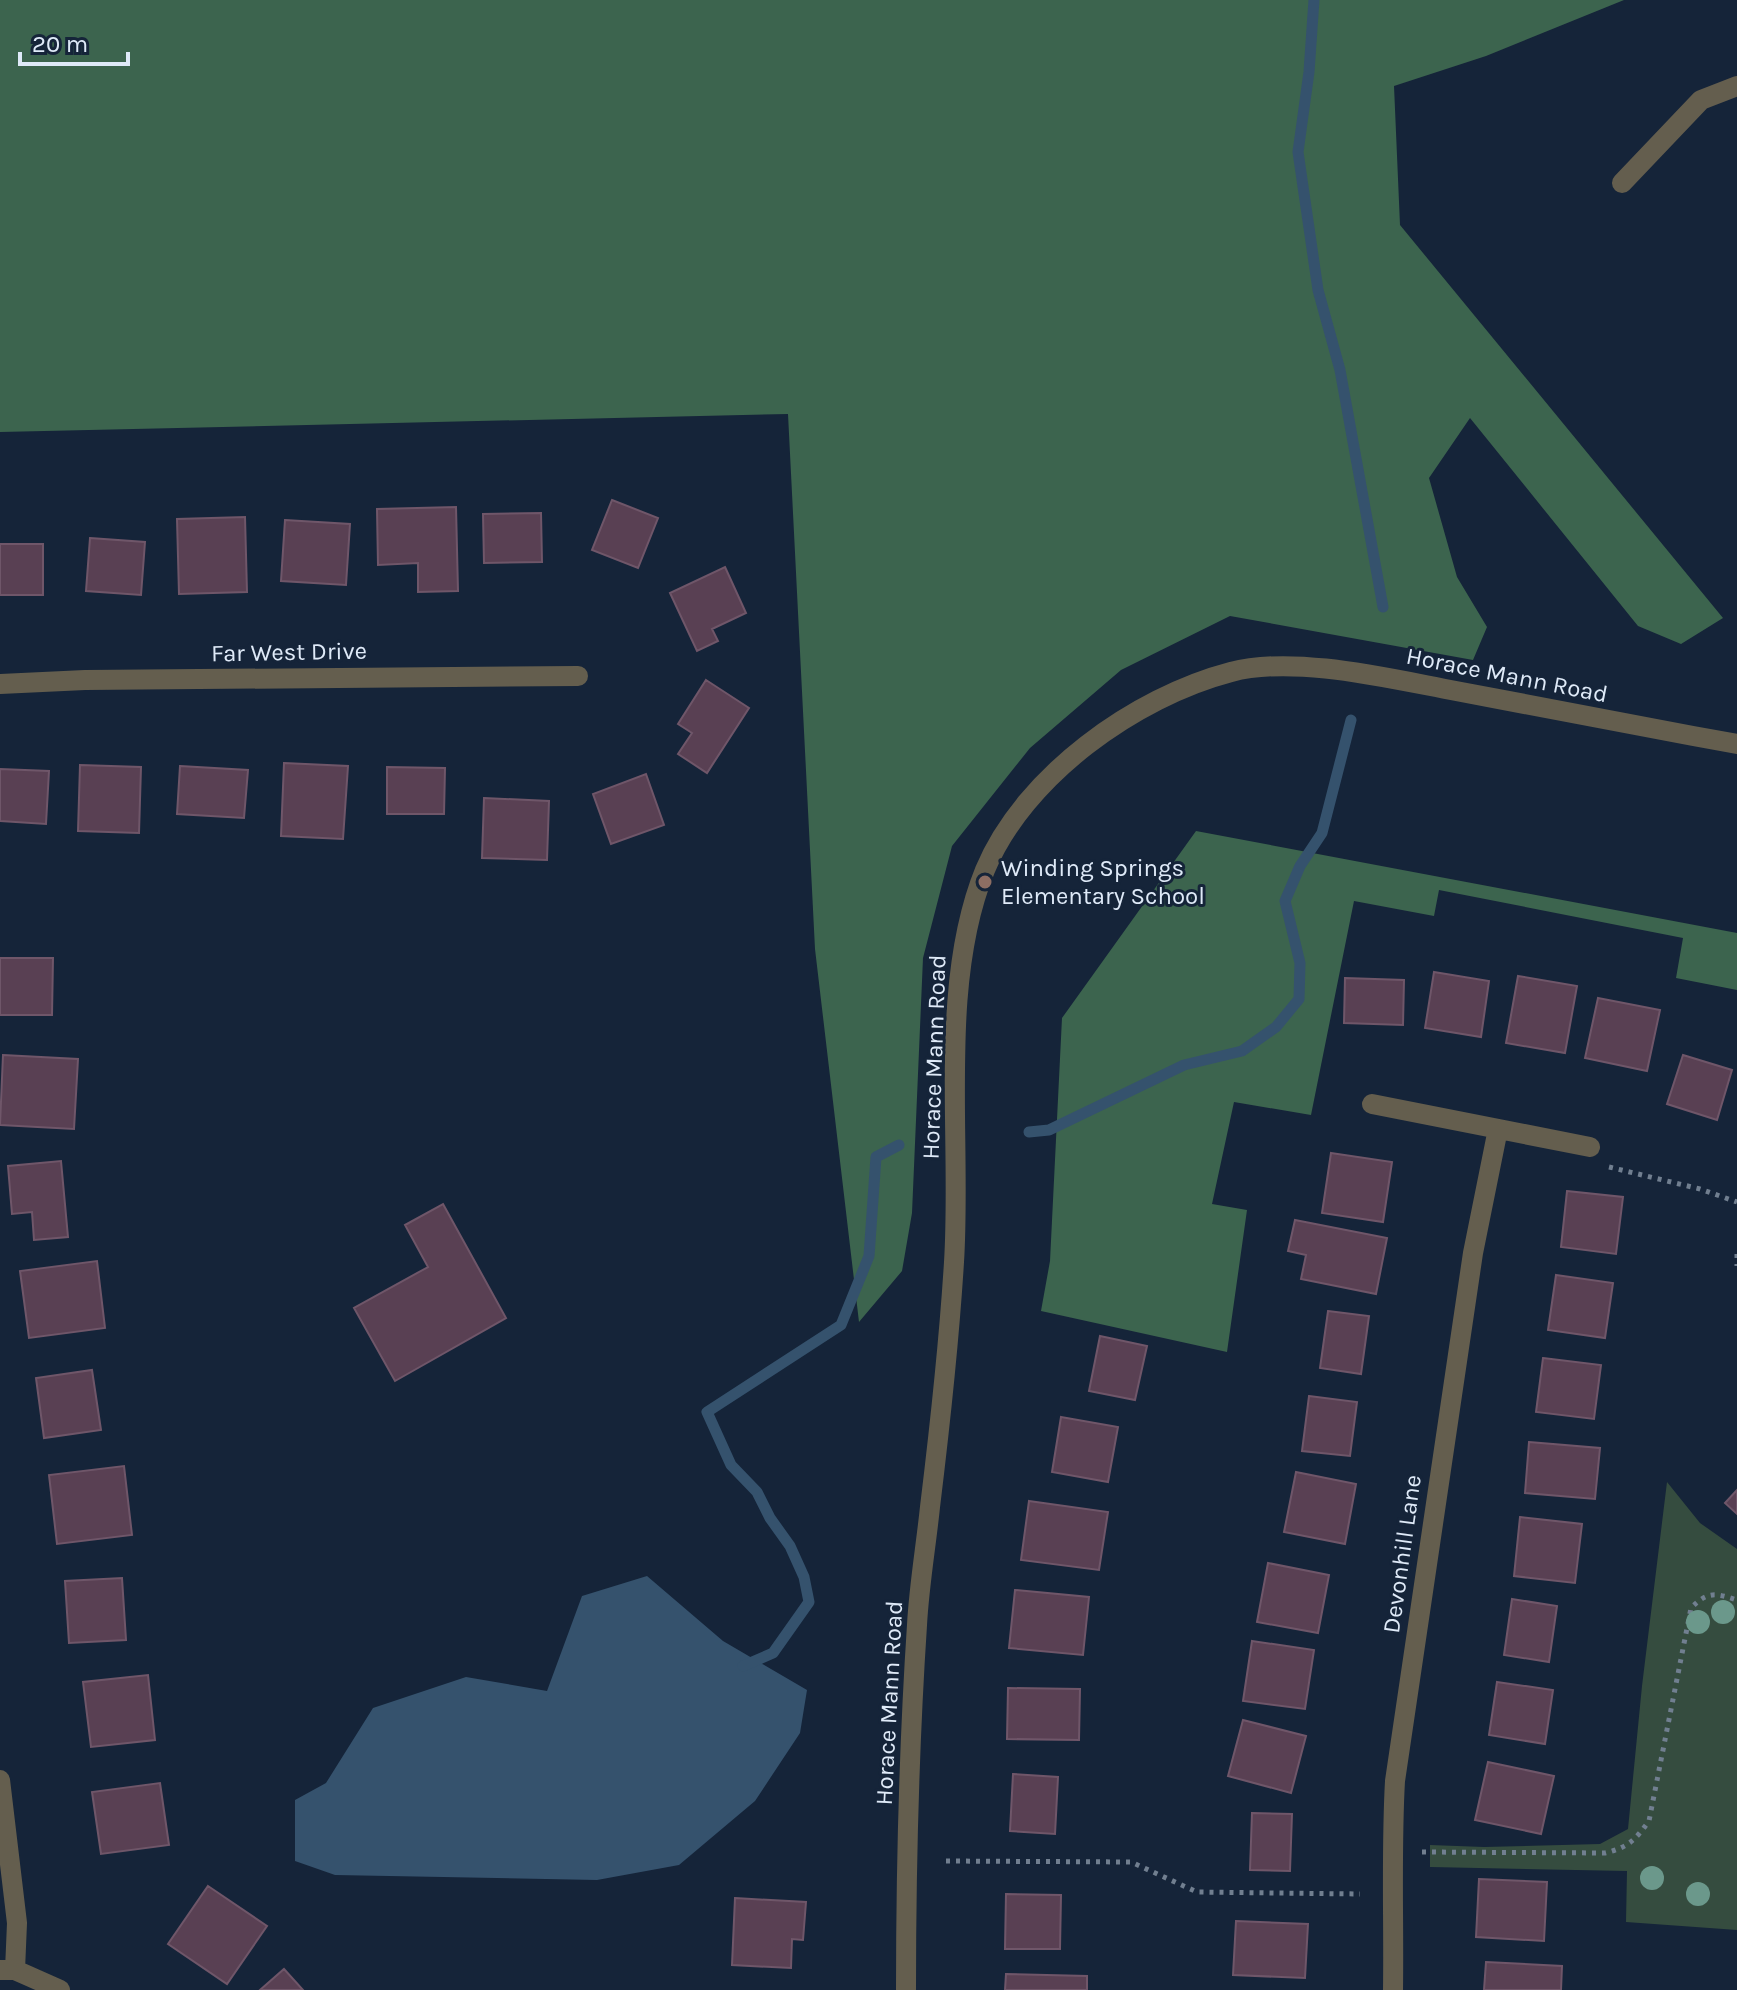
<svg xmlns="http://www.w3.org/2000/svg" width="1737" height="1990" font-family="Karla,sans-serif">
<rect width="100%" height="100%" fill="#152439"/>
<path fill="#354c3f" d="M 1667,1482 L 1700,1523 L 1737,1549 L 1737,1930 L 1626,1922 L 1627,1871 L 1430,1867 L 1430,1845 L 1484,1847 L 1600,1844 L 1628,1829 L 1642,1686 Z"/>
<path fill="#3c644e" d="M 0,0 L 1624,0 L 1486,56 L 1394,86 L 1400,225 L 1723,618 L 1681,644 L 1638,626 L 1470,418 L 1429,478 L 1457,577 L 1487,627 L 1473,660 L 1230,616 L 1121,670 L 1030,748 L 952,846 L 923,958 L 912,1213 L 902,1271 L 859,1322 L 815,949 L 788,414 L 0,432 Z
M 1196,831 L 1737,933 L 1737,990 L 1676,978 L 1683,938 L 1439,890 L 1434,916 L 1354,901 L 1311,1115 L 1234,1102 L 1212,1204 L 1247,1210 L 1227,1352 L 1041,1311 L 1050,1261 L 1062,1018 Z"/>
<path fill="#35526d" d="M 647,1576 L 723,1641 L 807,1690 L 800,1733 L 755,1801 L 679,1865 L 597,1880 L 335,1875 L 295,1861 L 295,1800 L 326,1783 L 373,1708 L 466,1677 L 547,1691 L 582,1596 Z"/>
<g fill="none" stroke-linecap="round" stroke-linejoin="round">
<path stroke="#35526d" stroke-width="11" d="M 1314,0 L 1309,72 L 1298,152 L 1318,290 L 1340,370 L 1383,607
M 1029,1132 L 1049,1130 L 1184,1065 L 1242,1051 L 1276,1027 L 1299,999 L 1300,963 L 1285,901 L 1300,866 L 1322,833 L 1351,720
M 743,1666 L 773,1653 L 809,1602 L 804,1577 L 790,1546 L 770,1518 L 757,1492 L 731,1465 L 707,1412 L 841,1325 L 869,1256 L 876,1157 L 899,1145"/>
</g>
<path fill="#594053" stroke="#6f5669" stroke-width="2" d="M 612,500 L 658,518 L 638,568 L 592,550 Z
M 456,507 L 458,591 L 418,592 L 418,563 L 378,565 L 377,509 Z
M 541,513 L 542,562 L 484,563 L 483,514 Z
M 245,517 L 247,592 L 179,594 L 177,519 Z
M 285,520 L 350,524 L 346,585 L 281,581 Z
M 90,538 L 145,542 L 141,595 L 86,591 Z
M 0,544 L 43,544 L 43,595 L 0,595 Z
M 725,567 L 746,613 L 712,629 L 718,641 L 697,651 L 670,593 Z
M 706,680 L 749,708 L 707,773 L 678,754 L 692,733 L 678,724 Z
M 284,763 L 348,766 L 343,839 L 281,836 Z
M 80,765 L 141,767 L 139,833 L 78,831 Z
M 180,766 L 248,770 L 244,818 L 177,814 Z
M 387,767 L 445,768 L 444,814 L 387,814 Z
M 0,769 L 49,771 L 46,824 L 0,821 Z
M 646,774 L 664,825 L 611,844 L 593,794 Z
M 484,798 L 549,801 L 547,860 L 482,858 Z
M 0,958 L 53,958 L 52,1015 L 0,1015 Z
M 1434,972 L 1489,981 L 1481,1037 L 1425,1028 Z
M 1518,976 L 1577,986 L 1565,1053 L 1506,1043 Z
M 1345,978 L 1404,980 L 1403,1025 L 1344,1023 Z
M 1598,998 L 1660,1010 L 1647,1071 L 1585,1058 Z
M 3,1055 L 78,1059 L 74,1129 L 0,1125 Z
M 1683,1055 L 1732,1070 L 1717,1120 L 1667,1104 Z
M 1331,1153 L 1392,1162 L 1383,1222 L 1322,1213 Z
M 61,1161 L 68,1237 L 34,1240 L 32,1212 L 12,1214 L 8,1166 Z
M 1567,1191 L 1623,1197 L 1616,1254 L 1561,1247 Z
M 443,1204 L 506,1318 L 395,1381 L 354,1308 L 428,1267 L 405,1225 Z
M 1295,1220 L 1387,1238 L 1376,1294 L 1301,1279 L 1306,1255 L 1288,1251 Z
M 97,1261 L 105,1328 L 29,1338 L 20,1271 Z
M 1556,1275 L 1613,1283 L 1605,1338 L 1548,1330 Z
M 1328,1311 L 1369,1316 L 1361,1374 L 1320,1368 Z
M 1100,1336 L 1147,1346 L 1135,1400 L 1089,1391 Z
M 1543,1358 L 1601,1365 L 1594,1419 L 1536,1412 Z
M 92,1370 L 101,1430 L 44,1438 L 36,1378 Z
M 1309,1396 L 1357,1402 L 1350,1456 L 1302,1451 Z
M 1061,1417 L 1118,1427 L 1108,1482 L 1052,1472 Z
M 1529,1442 L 1600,1448 L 1595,1499 L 1525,1493 Z
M 124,1466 L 132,1535 L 57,1544 L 49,1475 Z
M 1296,1472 L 1356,1484 L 1345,1544 L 1284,1532 Z
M 1737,1490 L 1737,1514 L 1725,1503 Z
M 1029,1501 L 1108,1512 L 1099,1570 L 1021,1560 Z
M 1520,1517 L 1582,1524 L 1575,1583 L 1514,1576 Z
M 1268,1563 L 1329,1575 L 1318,1633 L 1257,1622 Z
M 122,1578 L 126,1640 L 69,1643 L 65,1581 Z
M 1015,1590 L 1089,1597 L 1083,1655 L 1009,1648 Z
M 1512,1599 L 1557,1606 L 1549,1662 L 1504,1655 Z
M 1252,1641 L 1314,1650 L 1305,1709 L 1243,1701 Z
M 148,1675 L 155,1740 L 91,1747 L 83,1682 Z
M 1497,1682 L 1553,1690 L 1545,1744 L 1489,1735 Z
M 1008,1688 L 1080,1689 L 1079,1740 L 1007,1739 Z
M 1243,1720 L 1306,1736 L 1291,1793 L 1228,1776 Z
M 1488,1762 L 1554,1776 L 1541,1834 L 1475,1820 Z
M 1013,1774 L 1058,1777 L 1055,1834 L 1010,1831 Z
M 160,1783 L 169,1845 L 101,1854 L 92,1792 Z
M 1252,1813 L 1292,1814 L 1290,1871 L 1250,1870 Z
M 1479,1879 L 1547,1882 L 1544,1941 L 1476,1937 Z
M 208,1886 L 267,1926 L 227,1984 L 168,1944 Z
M 1006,1894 L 1061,1895 L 1060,1949 L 1005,1949 Z
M 735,1898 L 806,1902 L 803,1940 L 792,1939 L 791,1968 L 732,1965 Z
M 1236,1921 L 1308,1924 L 1305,1978 L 1233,1975 Z
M 1486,1962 L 1562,1966 L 1561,1990 L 1484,1990 Z
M 284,1969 L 303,1990 L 260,1990 Z
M 1006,1974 L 1087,1976 L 1087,1990 L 1005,1990 Z"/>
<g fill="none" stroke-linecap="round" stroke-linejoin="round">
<path stroke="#717f90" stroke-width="5" stroke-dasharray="4 6" stroke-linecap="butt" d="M 1609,1167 L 1700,1189 L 1737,1202
M 1737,1254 L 1737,1266
M 1422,1852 L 1605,1853 C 1629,1847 1635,1840 1649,1821 L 1691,1608 C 1708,1591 1715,1593 1737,1600
M 946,1861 L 1131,1862 L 1197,1892 L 1360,1894"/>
<path stroke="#645e4e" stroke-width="20" d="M 1622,183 L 1701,100 L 1737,86"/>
<path stroke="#645e4e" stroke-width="20" d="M 0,684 L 85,680 L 578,676
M 1372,1104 L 1590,1147
M 0,1780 L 17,1923 L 15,1970
M 0,1970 L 15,1970 L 60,1990
M 906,1990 C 906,1868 909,1746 917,1625 C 919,1586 926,1546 930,1507 C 940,1425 949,1344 954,1262 C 962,1138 938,985 985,870 C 1024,776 1135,697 1231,672 C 1294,655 1391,679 1456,691 C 1549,709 1643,727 1737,744
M 1393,1990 C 1394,1920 1391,1851 1395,1781 L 1473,1253 L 1498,1129"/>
</g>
<g fill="#6b988b">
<circle cx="1723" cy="1612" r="12"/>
<circle cx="1698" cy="1622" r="12"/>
<circle cx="1652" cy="1878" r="12"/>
<circle cx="1698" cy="1894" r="12"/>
</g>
<circle fill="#8d6e63" stroke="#152439" stroke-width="3" cx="985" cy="882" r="8"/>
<g text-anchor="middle" stroke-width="6" stroke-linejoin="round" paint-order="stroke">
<g font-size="24" fill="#dfeaf8" stroke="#152439">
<text transform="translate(289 652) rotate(-1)" y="8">Far West Drive</text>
<text transform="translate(1507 675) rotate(11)" y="8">Horace Mann Road</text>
<text transform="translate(934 1057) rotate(-88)" y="8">Horace Mann Road</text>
<text transform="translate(1402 1554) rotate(-82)" y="8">Devonhill Lane</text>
<text transform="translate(889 1703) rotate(-87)" y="8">Horace Mann Road</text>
</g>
<g font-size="24" fill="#dfeaf8" stroke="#152439" text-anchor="start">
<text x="1001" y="876">Winding Springs<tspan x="1001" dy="28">Elementary School</tspan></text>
</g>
</g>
<path d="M20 52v12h108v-12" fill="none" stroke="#dfeaf8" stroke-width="4"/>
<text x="32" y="52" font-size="24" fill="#dfeaf8" stroke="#152439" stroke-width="6" paint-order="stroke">20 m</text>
</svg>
